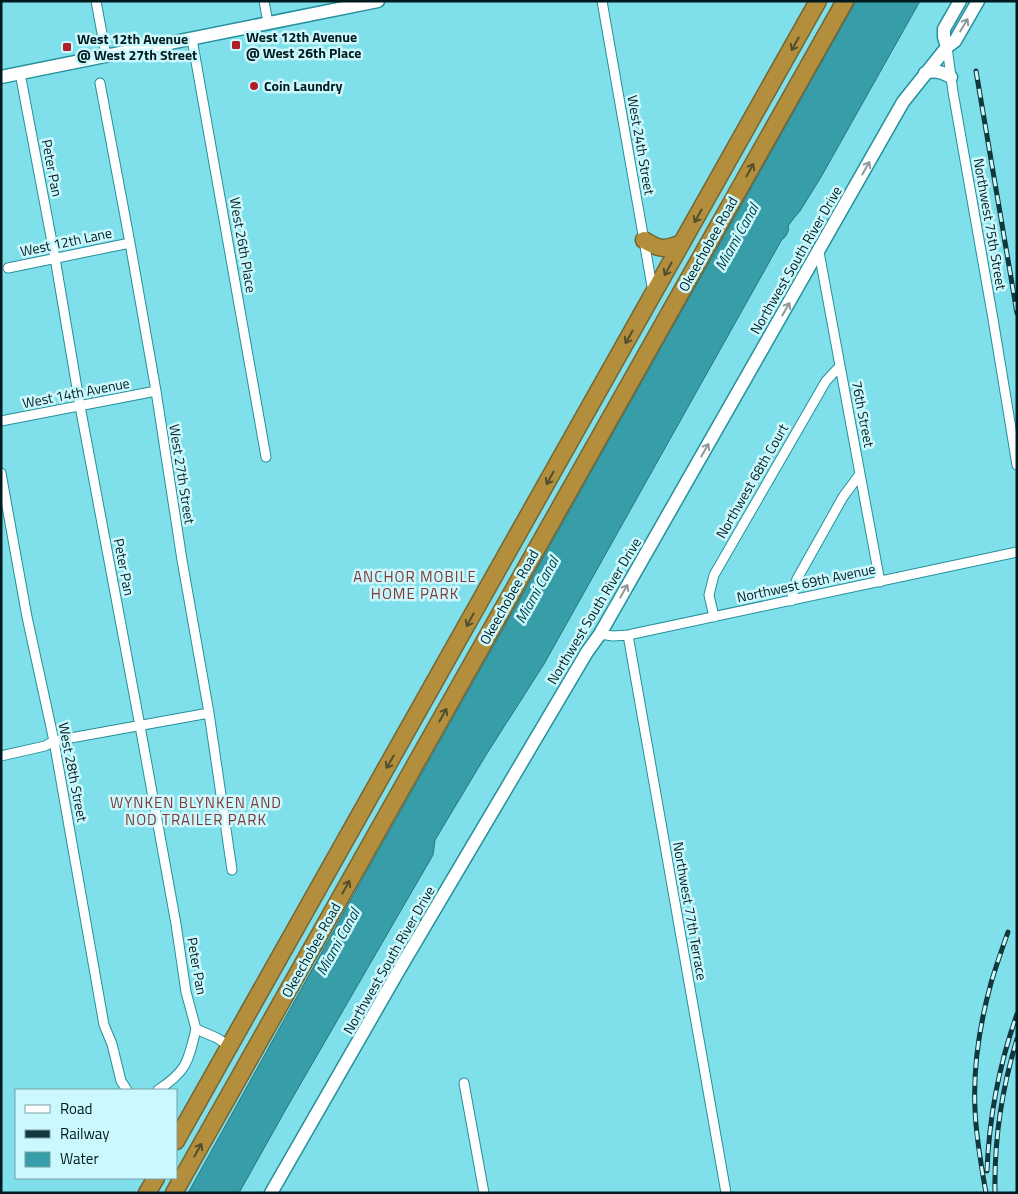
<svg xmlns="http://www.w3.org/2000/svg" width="1018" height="1194" font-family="'Titillium Web',sans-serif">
<rect width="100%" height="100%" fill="#7fdfea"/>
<path fill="#379da8" stroke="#26767f" d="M 856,1 L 920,1 L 821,177 L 800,211 L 794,218 L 788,226 C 790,232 785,237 781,241 L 544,664 L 486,755 L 435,840 L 433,855 L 286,1109 L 239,1193 L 188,1193 L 364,876 Z"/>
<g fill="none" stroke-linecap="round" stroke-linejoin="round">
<defs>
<path id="street" d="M 96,1 L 106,55
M 264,1 L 268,23
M 602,1 L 653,292
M 192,39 L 266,457
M 947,47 L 953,92 L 993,319 L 1017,465
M 20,73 L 55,258 L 80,406 L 140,726 L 176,924 L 186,992 L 196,1029
M 100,83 L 130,243 L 156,391 L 182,560 L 209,713 L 232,870
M 819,252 L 880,582
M 8,268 L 130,243
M 1,421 L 156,391
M 1,473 L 27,617 L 54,741 L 104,1025 L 112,1044 L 121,1081 L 127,1090
M 791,601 L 797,579 L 843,497 L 860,474
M 714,617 L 709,595 L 714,575 L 826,381 L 840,366
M 600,634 L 613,636 L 628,635 L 1017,552
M 628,635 L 726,1193
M 1,756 L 45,746 L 54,741 L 209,713
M 196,1029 L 217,1038 L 229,1046
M 464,1083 L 484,1193
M 158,1090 C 187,1071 188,1062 196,1029"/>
<path id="secondary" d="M 947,47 L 944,37 L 944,29 L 960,1
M 925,73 C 936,70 942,72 951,77
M 1,77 L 378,1
M 271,1193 L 399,970 L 587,652 L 600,634 L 903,102 L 947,47 L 955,41 L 978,1"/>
<path id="highway" d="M 644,240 C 660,250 664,250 682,243
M 176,1141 L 818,1
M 147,1193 L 156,1178
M 174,1193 L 845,1"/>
</defs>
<use href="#street" stroke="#26909a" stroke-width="11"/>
<use href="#secondary" stroke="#26909a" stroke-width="15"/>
<use href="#highway" stroke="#746632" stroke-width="19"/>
<use href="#street" stroke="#fff" stroke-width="9"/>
<use href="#secondary" stroke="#fff" stroke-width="12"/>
<use href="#highway" stroke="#b38f3d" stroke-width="16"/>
<defs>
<path id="rail" d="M 976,71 L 1017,313
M 987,1171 C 989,1118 999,1065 1017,1014
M 986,1193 C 981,1165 976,1137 975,1109 C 973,1067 980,1023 991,983 C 996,966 1002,949 1008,932
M 995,1193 C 994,1141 1002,1088 1017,1039"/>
</defs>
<use href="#rail" stroke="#12373c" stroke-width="5"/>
<use href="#rail" stroke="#cbf8fd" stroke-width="3" stroke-dasharray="9" stroke-linecap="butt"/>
</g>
<defs><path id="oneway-shaft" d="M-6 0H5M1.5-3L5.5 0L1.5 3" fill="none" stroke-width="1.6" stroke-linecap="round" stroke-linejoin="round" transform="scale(1.25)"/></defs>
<g stroke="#8c989a">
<use href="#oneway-shaft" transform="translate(964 25) rotate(-59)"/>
<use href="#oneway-shaft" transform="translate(866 168) rotate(-60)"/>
<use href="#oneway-shaft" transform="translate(786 309) rotate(-60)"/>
<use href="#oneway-shaft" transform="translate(705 450) rotate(-60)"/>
<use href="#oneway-shaft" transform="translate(624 591) rotate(-60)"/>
</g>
<g stroke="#514f2c">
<use href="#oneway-shaft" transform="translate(795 44) rotate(119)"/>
<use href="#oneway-shaft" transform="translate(750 170) rotate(-61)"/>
<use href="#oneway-shaft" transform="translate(698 216) rotate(119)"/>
<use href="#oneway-shaft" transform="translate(668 269) rotate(119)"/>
<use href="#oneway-shaft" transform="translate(629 337) rotate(119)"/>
<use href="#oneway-shaft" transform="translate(550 478) rotate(119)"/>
<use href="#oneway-shaft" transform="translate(470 620) rotate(119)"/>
<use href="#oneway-shaft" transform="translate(443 715) rotate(-61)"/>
<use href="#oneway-shaft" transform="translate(390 762) rotate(120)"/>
<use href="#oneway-shaft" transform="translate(346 887) rotate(-61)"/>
<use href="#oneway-shaft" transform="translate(198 1150) rotate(-61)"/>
</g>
<g fill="#b01e26" stroke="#cbf8fd" stroke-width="2">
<rect x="231" y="40" width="10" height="10" rx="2.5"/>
<rect x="62" y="42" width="10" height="10" rx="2.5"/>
<circle cx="254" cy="86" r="5"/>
</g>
<g text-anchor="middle" stroke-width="5" stroke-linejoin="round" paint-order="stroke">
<g font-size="14" font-weight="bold" fill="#001b1f" stroke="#cbf8fd" text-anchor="start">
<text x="246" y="42">West 12th Avenue<tspan x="246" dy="16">@ West 26th Place</tspan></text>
<text x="77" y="44">West 12th Avenue<tspan x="77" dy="16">@ West 27th Street</tspan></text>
<text x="264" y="91">Coin Laundry</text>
</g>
<g font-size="14" fill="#001b1f" stroke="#cbf8fd">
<text transform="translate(641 145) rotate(80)" y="5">West 24th Street</text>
<text transform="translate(52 168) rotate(79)" y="5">Peter Pan</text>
<text transform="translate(990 224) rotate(80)" y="5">Northwest 75th Street</text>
<text transform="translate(66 242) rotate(-12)" y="5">West 12th Lane</text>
<text transform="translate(708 244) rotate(-61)" y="5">Okeechobee Road</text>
<text transform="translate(243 245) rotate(80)" y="5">West 26th Place</text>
<text transform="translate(796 260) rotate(-60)" y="5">Northwest South River Drive</text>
<text transform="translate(76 393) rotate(-11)" y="5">West 14th Avenue</text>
<text transform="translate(863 414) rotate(79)" y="5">76th Street</text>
<text transform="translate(182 474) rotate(81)" y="5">West 27th Street</text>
<text transform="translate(752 481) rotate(-60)" y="5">Northwest 68th Court</text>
<text transform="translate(124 567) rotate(79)" y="5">Peter Pan</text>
<text transform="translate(806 583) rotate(-12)" y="5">Northwest 69th Avenue</text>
<text transform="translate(509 597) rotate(-61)" y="5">Okeechobee Road</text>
<text transform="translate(594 611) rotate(-59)" y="5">Northwest South River Drive</text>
<text transform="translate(73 772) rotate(79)" y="5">West 28th Street</text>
<text transform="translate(690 911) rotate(80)" y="5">Northwest 77th Terrace</text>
<text transform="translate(311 950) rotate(-61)" y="5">Okeechobee Road</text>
<text transform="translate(389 960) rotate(-60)" y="5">Northwest South River Drive</text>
<text transform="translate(197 966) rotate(80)" y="5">Peter Pan</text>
</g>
<g font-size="15" font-style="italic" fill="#024248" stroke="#cbf8fd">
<text transform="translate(737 237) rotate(-61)" y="5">Miami Canal</text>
<text transform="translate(537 590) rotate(-61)" y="5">Miami Canal</text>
<text transform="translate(338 942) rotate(-61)" y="5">Miami Canal</text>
</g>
<g font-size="15" letter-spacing="1" fill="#803935" stroke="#cbf8fd">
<text x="415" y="582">ANCHOR MOBILE<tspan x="415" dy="17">HOME PARK</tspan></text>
<text x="196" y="808">WYNKEN BLYNKEN AND<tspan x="196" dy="17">NOD TRAILER PARK</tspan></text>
</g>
</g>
<rect width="1018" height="1194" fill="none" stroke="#001b1f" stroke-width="5"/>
<rect x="15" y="1089" width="162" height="90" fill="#cbf8fd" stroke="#7aa0a4"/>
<rect x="25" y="1105" width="25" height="8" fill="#ffffff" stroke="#7aa0a4"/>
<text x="60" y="1114" font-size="15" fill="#001b1f">Road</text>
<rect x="25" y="1130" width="25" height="8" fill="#12373c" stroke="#7aa0a4"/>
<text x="60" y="1139" font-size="15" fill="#001b1f">Railway</text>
<rect x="25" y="1152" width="25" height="15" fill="#379da8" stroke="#7aa0a4"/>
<text x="60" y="1164" font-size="15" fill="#001b1f">Water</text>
</svg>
